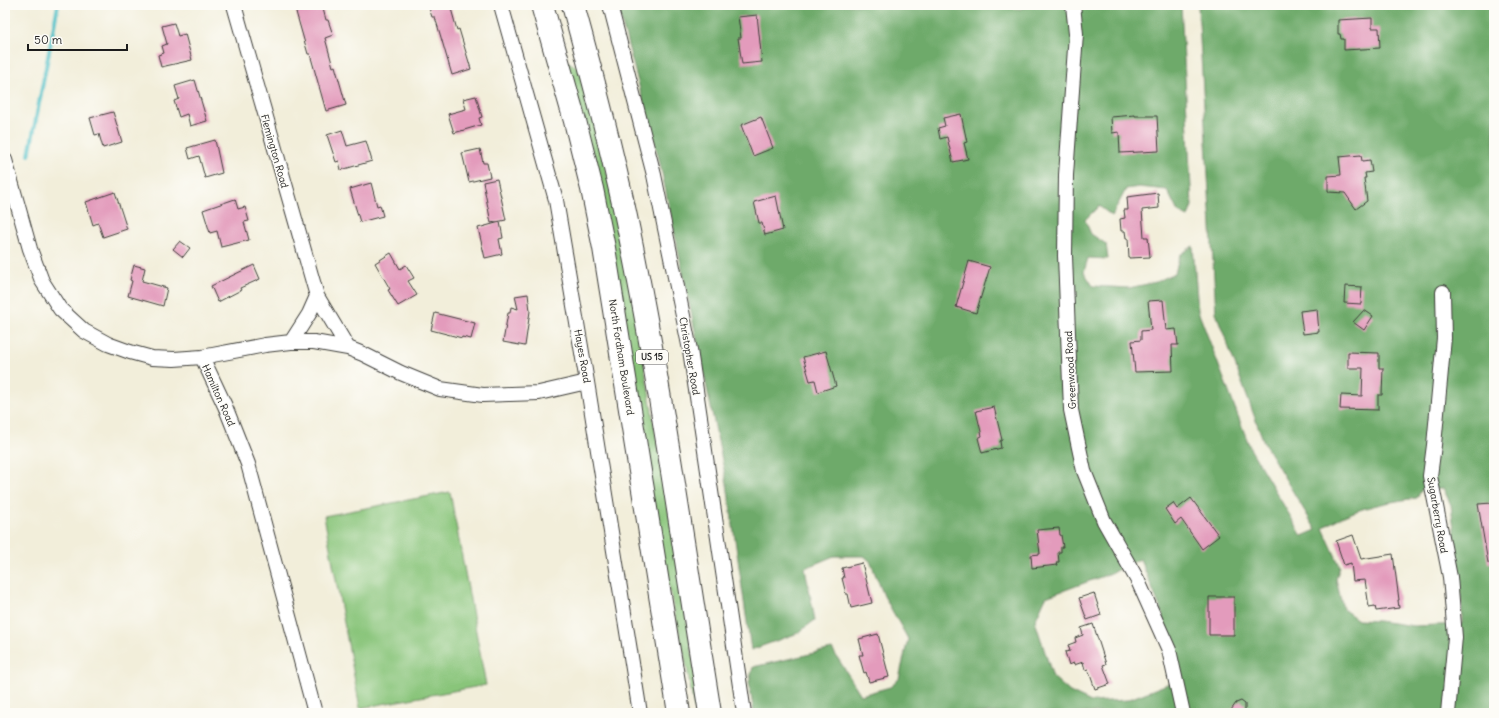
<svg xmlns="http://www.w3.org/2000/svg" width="1499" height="718" font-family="Delius,sans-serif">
<rect width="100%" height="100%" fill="#fdfcf7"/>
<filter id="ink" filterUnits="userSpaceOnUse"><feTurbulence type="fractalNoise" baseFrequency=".025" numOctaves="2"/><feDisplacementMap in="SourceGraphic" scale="8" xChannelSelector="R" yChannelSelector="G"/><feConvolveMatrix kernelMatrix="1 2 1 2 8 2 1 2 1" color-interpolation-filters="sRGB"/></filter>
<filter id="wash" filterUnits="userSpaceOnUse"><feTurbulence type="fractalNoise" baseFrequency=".012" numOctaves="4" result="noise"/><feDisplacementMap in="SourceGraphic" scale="16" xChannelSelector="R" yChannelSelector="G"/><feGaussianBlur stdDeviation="0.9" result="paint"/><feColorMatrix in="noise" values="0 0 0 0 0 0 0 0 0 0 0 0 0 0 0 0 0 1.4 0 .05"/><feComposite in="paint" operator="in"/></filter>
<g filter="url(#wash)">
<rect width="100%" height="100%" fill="#f2eeda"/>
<path fill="#89c57a" stroke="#52704b" d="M 566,61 L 583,70 L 626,254 L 702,713 L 695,713 L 687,668 L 664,565 Z
M 450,492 L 486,685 L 360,708 L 324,516 Z"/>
<path fill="#6eaa6a" stroke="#456343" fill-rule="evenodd" d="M 617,5 L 994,5 L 1020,9 L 1032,5 L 1181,5 L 1192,206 L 1188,217 L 1178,212 L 1167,190 L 1139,187 L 1126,189 L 1112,216 L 1099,206 L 1085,220 L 1091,234 L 1106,244 L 1108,259 L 1088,258 L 1084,272 L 1093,286 L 1129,288 L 1156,282 L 1175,273 L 1180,255 L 1193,246 L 1198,311 L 1251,450 L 1302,536 L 1316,530 L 1265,445 L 1216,313 L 1198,5 L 1494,5 L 1494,713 L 754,713 L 749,682 L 753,667 L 832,649 L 861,695 L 890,687 L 899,679 L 908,639 L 884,596 L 870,561 L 864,556 L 834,556 L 805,568 L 815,620 L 798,633 L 751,650 L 727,484 L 659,159 ZM 1443,488 L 1451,505 L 1458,561 L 1462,613 L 1462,624 L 1414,626 L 1378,621 L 1358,620 L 1343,609 L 1336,579 L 1340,566 L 1323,528 C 1349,509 1386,502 1417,498 L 1422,489 ZM 1140,559 L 1162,612 L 1170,683 L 1127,700 L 1091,702 L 1070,692 L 1053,677 L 1035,621 L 1046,597 L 1109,574 Z"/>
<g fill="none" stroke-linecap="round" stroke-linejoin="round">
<path stroke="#53c1c8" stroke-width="4" d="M 29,155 L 58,5"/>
</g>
<g id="blocks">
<path fill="#e39bbc" d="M 322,5 L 326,20 L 328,20 L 333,35 L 325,38 L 333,67 L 335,66 L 346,105 L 326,111 L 310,54 L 308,54 L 296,12 Z
M 428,5 L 450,5 L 457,30 L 459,29 L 471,69 L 452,75 L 435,17 L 432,17 Z
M 757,15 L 762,62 L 742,64 L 738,38 L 741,38 L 738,17 Z
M 1372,18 L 1372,28 L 1379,28 L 1380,48 L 1344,50 L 1344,39 L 1341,39 L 1340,34 L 1338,34 L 1338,20 Z
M 174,23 L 178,36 L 185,34 L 192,60 L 161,67 L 158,55 L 164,53 L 162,46 L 167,44 L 162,26 Z
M 195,80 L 207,121 L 190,126 L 187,114 L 179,117 L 174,101 L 179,99 L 175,86 Z
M 476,96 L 482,117 L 479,118 L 481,125 L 454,133 L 448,114 L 466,109 L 463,99 Z
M 113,112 L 122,142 L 103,148 L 99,134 L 95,135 L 90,118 Z
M 961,114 L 967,142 L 964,143 L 968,159 L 953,162 L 947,137 L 940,139 L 938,128 L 945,126 L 943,118 Z
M 1135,115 L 1135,116 L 1157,116 L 1159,151 L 1120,153 L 1119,132 L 1112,133 L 1111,117 Z
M 761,117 L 773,148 L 753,156 L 741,125 Z
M 342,130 L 347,146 L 366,141 L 372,161 L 341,170 L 339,161 L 336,162 L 327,135 Z
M 215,140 L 222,173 L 205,178 L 199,156 L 190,159 L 187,148 Z
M 480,149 L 483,163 L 487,163 L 490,177 L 469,182 L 462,153 Z
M 1361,155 L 1362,161 L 1370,160 L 1372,172 L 1365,173 L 1366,178 L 1364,178 L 1367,201 L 1356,209 L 1345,193 L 1328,192 L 1328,176 L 1341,175 L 1339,157 Z
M 497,179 L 506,220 L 491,223 L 483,182 Z
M 371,183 L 377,206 L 380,205 L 383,216 L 360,222 L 350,189 Z
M 115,192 L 127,229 L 103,237 L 98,223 L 93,225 L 86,202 Z
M 1158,193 L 1159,208 L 1142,210 L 1144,237 L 1148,237 L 1150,257 L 1129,258 L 1128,238 L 1126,238 L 1125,231 L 1121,231 L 1120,219 L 1125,218 L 1124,210 L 1128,210 L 1127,197 Z
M 776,196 L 783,230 L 765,235 L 762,223 L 759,223 L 754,202 Z
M 235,199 L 238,209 L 245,207 L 249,221 L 244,222 L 249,240 L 221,247 L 217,231 L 210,233 L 203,210 Z
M 500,222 L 503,238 L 499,239 L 502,254 L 485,258 L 478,228 Z
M 180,241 L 190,248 L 183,257 L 173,249 Z
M 391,253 L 400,269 L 406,265 L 414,278 L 408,281 L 417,295 L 398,306 L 388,290 L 390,289 L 375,263 Z
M 969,261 L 990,267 L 976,313 L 956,307 Z
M 134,265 L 145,268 L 142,281 L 167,288 L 163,306 L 128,296 L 132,281 L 130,280 Z
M 254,265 L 260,279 L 240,288 L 241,290 L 218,302 L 211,286 Z
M 1345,286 L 1362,287 L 1361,304 L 1344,303 Z
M 528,294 L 530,311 L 525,346 L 503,342 L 508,313 L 510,313 L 511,307 L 518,309 L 515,296 Z
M 1163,300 L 1166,330 L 1176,329 L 1178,345 L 1172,345 L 1173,371 L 1135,372 L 1132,341 L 1141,340 L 1141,331 L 1151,330 L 1148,301 Z
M 1317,309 L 1319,332 L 1303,334 L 1300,311 Z
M 1364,310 L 1373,316 L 1364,330 L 1353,322 Z
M 435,313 L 475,323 L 471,339 L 462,337 L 462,338 L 431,330 Z
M 826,351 L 836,386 L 818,392 L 815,380 L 810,381 L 803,357 Z
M 1348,352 L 1379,353 L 1379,368 L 1383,368 L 1382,395 L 1378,395 L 1378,410 L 1340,409 L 1341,395 L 1362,396 L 1363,368 L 1348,368 Z
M 994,407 L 1002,440 L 1000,441 L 1001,448 L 982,453 L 978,438 L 982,436 L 976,411 Z
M 1191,498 L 1219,536 L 1202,549 L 1181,519 L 1175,524 L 1165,509 L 1173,503 L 1177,509 Z
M 1492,503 L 1494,514 L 1494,563 L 1488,563 L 1478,504 Z
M 1059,528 L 1060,535 L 1061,535 L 1063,547 L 1061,547 L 1061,552 L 1058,552 L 1059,562 L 1056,562 L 1057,565 L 1032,568 L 1031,555 L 1040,554 L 1037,530 Z
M 1353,535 L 1361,559 L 1393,554 L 1399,600 L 1398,600 L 1399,608 L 1376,611 L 1375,606 L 1369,607 L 1365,580 L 1353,581 L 1351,563 L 1344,565 L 1336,541 Z
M 862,563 L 872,603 L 851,608 L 848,594 L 846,594 L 842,578 L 844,578 L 842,568 Z
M 1094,593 L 1101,615 L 1087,620 L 1079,598 Z
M 1209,597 L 1234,597 L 1234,635 L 1209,635 Z
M 1093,624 L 1106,664 L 1103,665 L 1110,684 L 1095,689 L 1088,669 L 1085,670 L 1083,662 L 1074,665 L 1074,663 L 1069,665 L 1065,652 L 1070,651 L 1068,645 L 1076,642 L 1075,638 L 1083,635 L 1081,628 Z
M 878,634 L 889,677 L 869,682 L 866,672 L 864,673 L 859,655 L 863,655 L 859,639 Z
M 1241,701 L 1245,704 L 1245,713 L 1229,713 L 1236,703 Z"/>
</g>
</g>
<g filter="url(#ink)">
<use href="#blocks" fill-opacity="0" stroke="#3c3c38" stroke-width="1"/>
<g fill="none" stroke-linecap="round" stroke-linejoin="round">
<defs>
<path id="street" d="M 234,5 L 317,296 L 348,348
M 501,5 L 556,200 L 587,382 L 640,713
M 610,5 L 654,175 L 690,350 L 744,713
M 1073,5 L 1076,34 L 1066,175 L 1065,256 L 1071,410 L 1084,471 L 1104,521 L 1138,581 L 1169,650 L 1183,713
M 5,160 L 30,249 L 42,281 L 60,309 L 84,331 L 108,344 L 130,352 L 152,358 L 174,359 L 202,357 L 265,345 L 291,342 L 314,342 L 348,348 L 363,354 L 401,373 L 440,389 L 483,395 L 539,393 L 587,382
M 1443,292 L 1444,338 L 1434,445 L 1430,476 L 1450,577 L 1455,637 L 1448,713
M 291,342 L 309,314 L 317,296
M 202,357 L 225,406 L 248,464 L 315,713"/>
<path id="highway" d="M 542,5 L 575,121 L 592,189 L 604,248 L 679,713
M 573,5 C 592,74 610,143 625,212 C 660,378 683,546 710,713"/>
</defs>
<use href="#street" stroke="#3c3c38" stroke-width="16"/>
<use href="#highway" stroke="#3c3c38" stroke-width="24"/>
<use href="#street" stroke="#fff" stroke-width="14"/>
<use href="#highway" stroke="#fff" stroke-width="22"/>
</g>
</g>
<g text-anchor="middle" stroke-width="3" stroke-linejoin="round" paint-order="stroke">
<rect fill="#fdfcf7" stroke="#605f5e" stroke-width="1" x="636" y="350" width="32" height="14" rx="3"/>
<g font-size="9" font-weight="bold" fill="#1c1c1c">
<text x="652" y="360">US 15</text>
</g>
<g font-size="10" fill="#1c1c1c" stroke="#fdfcf7">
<text transform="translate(275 151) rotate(74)" y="4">Flemington Road</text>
<text transform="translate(583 356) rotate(80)" y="4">Hayes Road</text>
<text transform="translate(690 356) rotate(80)" y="4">Christopher Road</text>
<text transform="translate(622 357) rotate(81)" y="4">North Fordham Boulevard</text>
<text transform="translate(1070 370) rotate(-93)" y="4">Greenwood Road</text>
<text transform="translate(219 395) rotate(66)" y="4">Hamilton Road</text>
<text transform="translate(1438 515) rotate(80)" y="4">Sugarberry Road</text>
</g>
</g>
<rect width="1499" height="718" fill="none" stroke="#fdfcf7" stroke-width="20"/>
<path d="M28 44v6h99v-6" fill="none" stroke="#1c1c1c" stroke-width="2"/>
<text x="34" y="44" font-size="12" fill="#1c1c1c" stroke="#fdfcf7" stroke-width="3" paint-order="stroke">50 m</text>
</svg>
